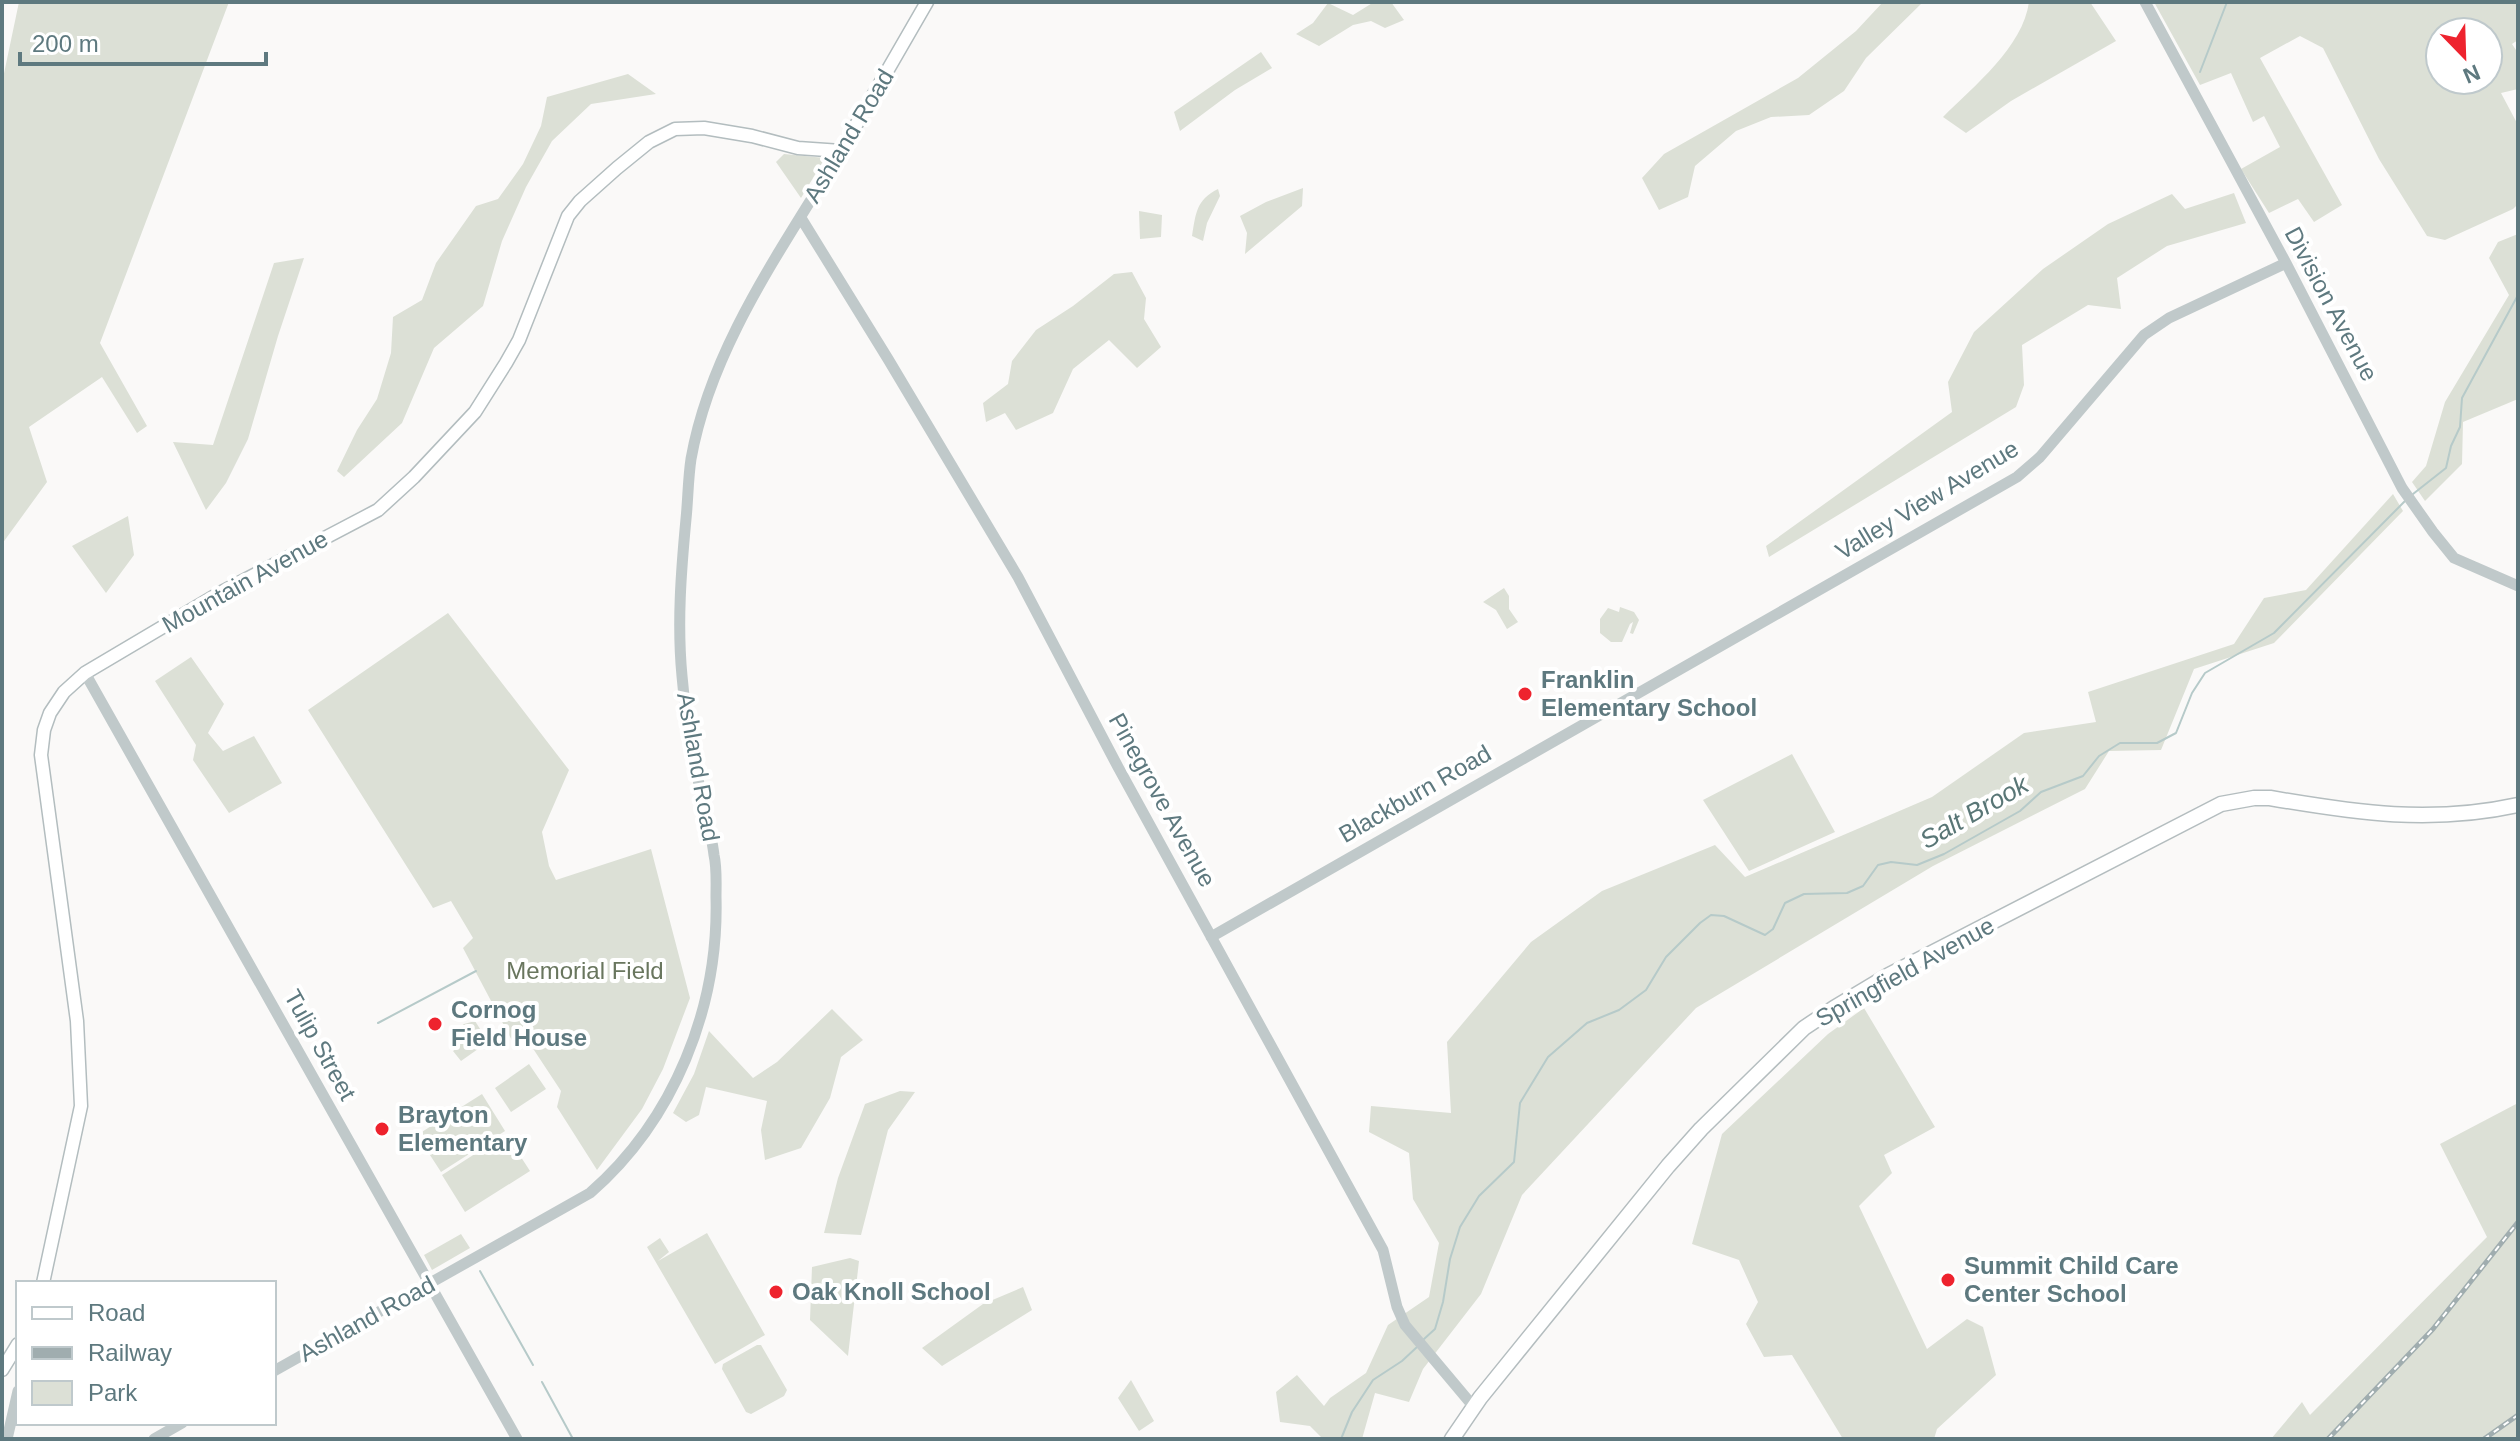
<svg xmlns="http://www.w3.org/2000/svg" width="2520" height="1441" font-family="Arial,sans-serif">
<rect width="100%" height="100%" fill="#faf9f8"/>
<path fill="#dce0d6" fill-rule="evenodd" d="M 19,2 L 229,2 L 100,343 L 147,426 L 137,433 L 102,377 L 29,427 L 47,482 L 2,544 L 2,83 Z
M 1374,2 L 1391,2 L 1404,20 L 1385,28 L 1371,21 L 1353,25 L 1319,46 L 1296,34 L 1313,23 L 1328,3 L 1353,15 Z
M 1883,2 L 1923,2 L 1866,58 L 1844,91 L 1809,115 L 1771,117 L 1736,131 L 1695,166 L 1688,197 L 1659,210 L 1642,178 L 1664,154 L 1798,78 L 1856,31 Z
M 2029,2 L 2090,2 L 2116,41 L 2011,101 L 1966,133 L 1943,117 C 1974,86 2023,47 2029,2 Z
M 2154,2 L 2518,2 L 2518,40 L 2512,44 L 2518,53 L 2518,89 L 2501,93 L 2518,125 L 2518,204 L 2513,209 L 2445,240 L 2427,236 L 2379,159 L 2323,48 L 2300,36 L 2260,58 L 2342,205 L 2314,222 L 2298,199 L 2269,213 L 2241,169 L 2280,147 L 2264,116 L 2253,122 L 2231,73 L 2200,85 ZM 2440,32 L 2488,32 L 2488,80 L 2440,80 Z
M 1261,52 L 1272,68 L 1235,90 L 1180,131 L 1174,112 Z
M 628,74 L 656,94 L 591,104 L 552,141 L 526,187 L 502,241 L 483,306 L 434,348 L 402,423 L 344,477 L 337,471 L 357,430 L 377,399 L 391,353 L 393,317 L 422,300 L 436,263 L 476,206 L 498,199 L 523,164 L 541,126 L 547,97 Z
M 784,154 L 825,158 L 801,198 L 776,162 Z
M 1303,188 L 1302,206 L 1245,254 L 1247,233 L 1240,216 L 1266,202 Z
M 1218,189 L 1220,196 L 1207,223 L 1203,241 L 1192,236 C 1196,213 1196,200 1218,189 Z
M 2234,193 L 2246,223 L 2167,246 L 2117,278 L 2121,309 L 2088,305 L 2022,345 L 2024,385 L 2016,407 L 1769,557 L 1766,546 L 1952,412 L 1948,382 L 1974,332 L 2043,269 L 2108,224 L 2172,194 L 2185,209 Z
M 1139,211 L 1162,215 L 1161,237 L 1140,239 Z
M 2518,234 L 2518,399 L 2463,422 L 2462,464 L 2425,501 L 2412,482 L 2426,466 L 2445,402 L 2509,295 L 2489,258 L 2498,242 Z
M 304,258 L 278,336 L 248,439 L 226,483 L 206,510 L 173,442 L 213,445 L 274,263 Z
M 1132,272 L 1146,298 L 1144,319 L 1161,347 L 1137,368 L 1109,340 L 1073,369 L 1053,413 L 1016,430 L 1005,413 L 986,422 L 983,403 L 1008,384 L 1012,361 L 1036,330 L 1073,306 L 1114,274 Z
M 2393,494 L 2403,511 L 2274,643 L 2194,669 L 2161,750 L 2109,751 L 2085,789 L 1933,866 L 1696,1008 L 1522,1195 L 1481,1294 L 1423,1369 L 1409,1402 L 1375,1393 L 1362,1439 L 1323,1439 L 1310,1426 L 1280,1422 L 1276,1392 L 1297,1375 L 1324,1406 L 1330,1398 L 1366,1373 L 1388,1325 L 1429,1297 L 1439,1243 L 1413,1199 L 1409,1153 L 1369,1132 L 1371,1106 L 1451,1113 L 1447,1042 L 1531,942 L 1602,891 L 1715,845 L 1745,877 L 1932,797 L 2024,733 L 2096,722 L 2088,692 L 2234,644 L 2264,598 L 2306,590 Z
M 128,516 L 134,555 L 106,593 L 72,546 Z
M 1504,588 L 1509,596 L 1509,609 L 1518,622 L 1507,629 L 1496,610 L 1483,602 Z
M 1620,607 L 1634,612 L 1639,620 L 1633,634 L 1630,633 L 1633,622 L 1630,624 L 1622,642 L 1611,642 L 1600,633 L 1600,619 L 1608,608 L 1619,612 Z
M 448,613 L 569,770 L 542,832 L 549,866 L 556,880 L 651,849 L 690,998 L 663,1069 L 642,1109 L 597,1170 L 557,1107 L 561,1091 L 532,1047 L 516,1048 L 463,948 L 473,938 L 451,901 L 433,908 L 308,710 Z
M 191,657 L 224,704 L 208,733 L 223,751 L 254,736 L 282,783 L 229,813 L 193,760 L 196,745 L 155,681 Z
M 1792,754 L 1835,832 L 1749,871 L 1703,800 Z
M 1864,1008 L 1935,1127 L 1884,1155 L 1892,1173 L 1859,1206 L 1927,1349 L 1967,1319 L 1983,1327 L 1996,1375 L 1937,1429 L 1934,1439 L 1843,1439 L 1792,1355 L 1764,1357 L 1746,1324 L 1758,1302 L 1739,1260 L 1692,1244 L 1722,1134 L 1828,1034 Z
M 832,1009 L 863,1040 L 841,1057 L 830,1098 L 801,1148 L 765,1160 L 761,1130 L 767,1101 L 706,1087 L 699,1115 L 686,1122 L 673,1113 L 694,1074 L 709,1031 L 753,1078 L 777,1062 Z
M 475,1021 L 482,1032 L 477,1041 L 478,1049 L 461,1061 L 453,1051 L 457,1048 L 451,1034 L 464,1024 Z
M 529,1064 L 546,1089 L 511,1112 L 495,1088 Z
M 900,1091 L 915,1092 L 888,1130 L 861,1235 L 824,1233 L 838,1178 L 865,1104 Z
M 482,1094 L 505,1131 L 441,1172 L 417,1135 Z
M 2518,1103 L 2518,1439 L 2271,1439 L 2302,1402 L 2310,1415 L 2487,1237 L 2440,1144 Z
M 506,1134 L 530,1171 L 465,1212 L 442,1175 Z
M 707,1233 L 765,1335 L 715,1364 L 647,1247 L 660,1238 L 669,1252 L 658,1261 Z
M 461,1234 L 470,1248 L 432,1270 L 424,1255 Z
M 850,1258 L 859,1261 L 848,1356 L 810,1320 L 812,1267 Z
M 1023,1287 L 1032,1310 L 942,1366 L 922,1348 L 983,1304 Z
M 757,1345 L 761,1345 L 787,1390 L 784,1396 L 751,1414 L 746,1412 L 722,1369 L 723,1364 Z
M 1131,1380 L 1154,1421 L 1139,1431 L 1118,1398 Z"/>
<g fill="none" stroke-linecap="round" stroke-linejoin="round">
<path stroke="#b6cac9" stroke-width="2" d="M 2200,72 L 2227,2
M 2413,494 L 2446,468 L 2451,446 L 2460,427 L 2462,398 L 2518,295
M 378,1023 L 476,971
M 480,1271 L 533,1365
M 1424,1339 L 1435,1329 L 1443,1302 L 1450,1259 L 1460,1227 L 1479,1196 L 1514,1162 L 1520,1103 L 1548,1057 L 1587,1023 L 1619,1010 L 1646,990 L 1666,957 L 1700,923 L 1711,915 L 1724,916 L 1765,935 L 1773,929 L 1785,903 L 1804,894 L 1847,893 L 1863,886 L 1878,865 L 1891,862 L 1917,865 L 1944,854 L 2020,811 L 2041,792 L 2083,776 L 2099,756 L 2120,743 L 2157,743 L 2176,733 L 2192,693 L 2205,673 L 2274,633 L 2405,501
M 542,1382 L 573,1439
M 1341,1439 L 1352,1412 L 1373,1380 L 1402,1361 L 1417,1347"/>
<defs>
<path id="secondary" d="M 43,1283 L 81,1106 L 77,1021 L 41,755 L 44,730 L 50,713 L 64,692 L 85,673 L 220,593 L 378,510 L 414,477 L 475,412 L 506,363 L 519,340 L 568,216 L 580,201 L 617,168 L 649,142 L 675,129 L 704,128 L 752,136 L 798,148 L 841,151 L 927,2
M 2,1370 L 18,1344"/>
<path id="primary" d="M 1452,1439 L 1480,1398 L 1668,1166 L 1701,1129 L 1804,1028 L 1834,1008 L 1889,975 L 2221,804 L 2254,798 L 2270,798 C 2357,813 2431,824 2518,805"/>
</defs>
<use href="#secondary" stroke="#b3bdbf" stroke-width="15"/>
<use href="#primary" stroke="#b4bdbf" stroke-width="17"/>
<path stroke="#c0c9ca" stroke-width="11" d="M 2145,2 L 2286,263 L 2402,488 L 2433,532 L 2454,558 L 2518,586
M 801,218 L 888,359 L 1018,577 L 1118,767 L 1383,1250 L 1397,1307 L 1405,1325 L 1473,1406
M 85,673 L 517,1439
M 1211,937 L 2017,477 L 2040,457 L 2144,335 L 2169,318 L 2286,263
M 274,1371 L 590,1193 C 674,1120 719,1008 716,897 C 716,883 717,868 714,855 C 711,831 704,807 699,784 C 691,749 685,712 682,676 C 677,624 681,572 686,519 C 688,500 688,479 691,459 C 711,346 783,248 841,151
M 7,1439 L 18,1391
M 154,1439 L 182,1423"/>
<use href="#secondary" stroke="#fff" stroke-width="12"/>
<use href="#primary" stroke="#fff" stroke-width="14"/>
<defs>
<path id="rail" d="M 2328,1439 L 2433,1329 L 2518,1222
M 2484,1439 L 2518,1415"/>
</defs>
<use href="#rail" stroke="#a0adaf" stroke-width="5"/>
<use href="#rail" stroke="#fff" stroke-width="2" stroke-dasharray="6" stroke-linecap="butt"/>
</g>
<g fill="#ee232e" stroke="#fff" stroke-width="3">
<circle cx="1525" cy="694" r="8"/>
<circle cx="435" cy="1024" r="8"/>
<circle cx="382" cy="1129" r="8"/>
<circle cx="1948" cy="1280" r="8"/>
<circle cx="776" cy="1292" r="8"/>
</g>
<g text-anchor="middle" stroke-width="8" stroke-linejoin="round" paint-order="stroke">
<g font-size="24" fill="#5e797f" stroke="#fff">
<text transform="translate(849 136) rotate(-59)" y="8">Ashland Road</text>
<text transform="translate(2331 304) rotate(62)" y="8">Division Avenue</text>
<text transform="translate(1927 500) rotate(-31)" y="8">Valley View Avenue</text>
<text transform="translate(245 582) rotate(-29)" y="8">Mountain Avenue</text>
<text transform="translate(698 767) rotate(80)" y="8">Ashland Road</text>
<text transform="translate(1415 794) rotate(-30)" y="8">Blackburn Road</text>
<text transform="translate(1162 800) rotate(61)" y="8">Pinegrove Avenue</text>
<text transform="translate(1905 972) rotate(-29)" y="8">Springfield Avenue</text>
<text transform="translate(320 1045) rotate(61)" y="8">Tulip Street</text>
<text transform="translate(367 1319) rotate(-29)" y="8">Ashland Road</text>
</g>
<g font-size="24" font-weight="bold" fill="#5e797f" stroke="#fff" text-anchor="start">
<text x="1541" y="688">Franklin<tspan x="1541" dy="28">Elementary School</tspan></text>
<text x="451" y="1018">Cornog<tspan x="451" dy="28">Field House</tspan></text>
<text x="398" y="1123">Brayton<tspan x="398" dy="28">Elementary</tspan></text>
<text x="1964" y="1274">Summit Child Care<tspan x="1964" dy="28">Center School</tspan></text>
<text x="792" y="1300">Oak Knoll School</text>
</g>
<g font-size="24" fill="#69765e" stroke="#fff">
<text x="585" y="979">Memorial Field</text>
</g>
<g font-size="26" font-style="italic" fill="#597676" stroke="#fff">
<text transform="translate(1974 812) rotate(-30)" y="9">Salt Brook</text>
</g>
</g>
<rect width="2520" height="1441" fill="none" stroke="#5e797f" stroke-width="8"/>
<rect x="16" y="1281" width="260" height="144" fill="#ffffff" stroke="#bfc9cc" stroke-width="2"/>
<rect x="32" y="1307" width="40" height="12" fill="#ffffff" stroke="#bfc9cc" stroke-width="2"/>
<text x="88" y="1321" font-size="24" fill="#5e797f">Road</text>
<rect x="32" y="1347" width="40" height="12" fill="#a0adaf" stroke="#bfc9cc" stroke-width="2"/>
<text x="88" y="1361" font-size="24" fill="#5e797f">Railway</text>
<rect x="32" y="1381" width="40" height="24" fill="#dce0d6" stroke="#bfc9cc" stroke-width="2"/>
<text x="88" y="1401" font-size="24" fill="#5e797f">Park</text>
<g transform="translate(2464 56) rotate(157)"><circle r="38" fill="#ffffff" stroke="#bfc9cc" stroke-width="2"/>
<path d="M0-6L14 30L0 20L-14 30Z" fill="#ee232e"/>
<text y="-12" font-size="22" font-weight="bold" text-anchor="middle" fill="#5e797f">N</text>
</g>
<path d="M20 52v12h246v-12" fill="none" stroke="#5e797f" stroke-width="4"/>
<text x="32" y="52" font-size="24" fill="#5e797f" stroke="#ffffff" stroke-width="6" paint-order="stroke">200 m</text>
</svg>
